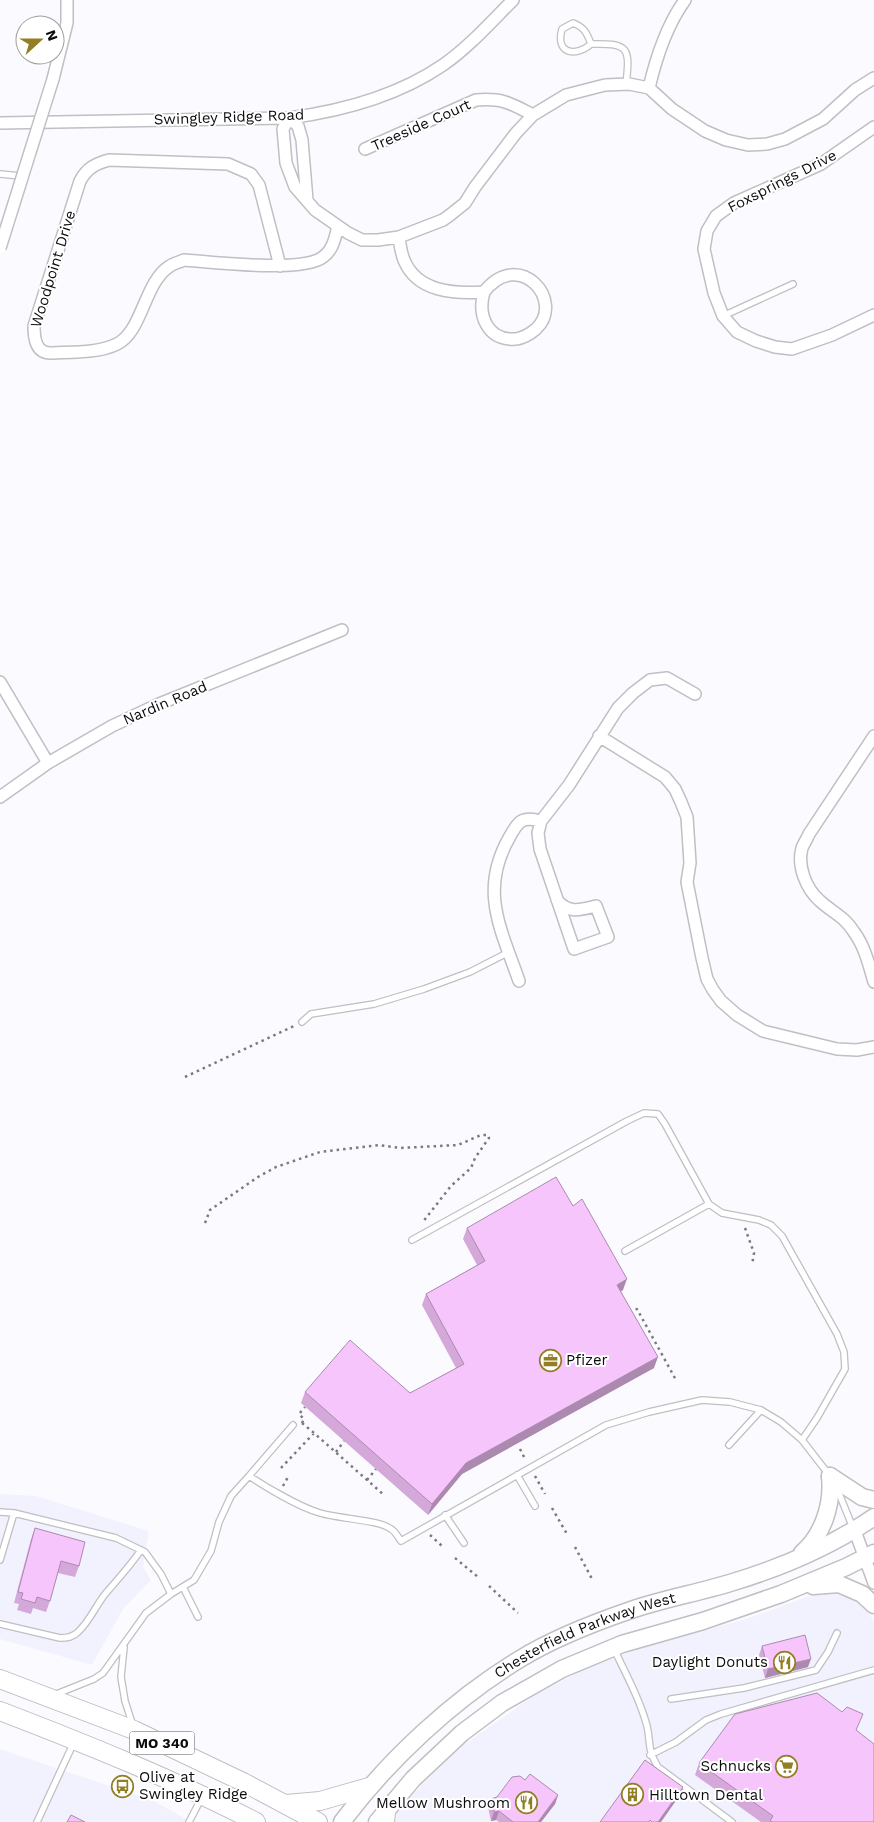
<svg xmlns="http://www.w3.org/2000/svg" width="874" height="1822" font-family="'Work Sans',sans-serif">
<rect width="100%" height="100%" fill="#fbfbff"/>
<path fill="#f2f1fe" d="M 0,1494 L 36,1496 L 149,1531 L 143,1567 L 151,1580 L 123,1609 L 92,1665 L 0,1639 Z
M 837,1592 L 857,1600 L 866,1608 L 874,1622 L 874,1822 L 393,1822 L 397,1811 L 407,1801 L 439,1767 L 465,1744 L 532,1697 L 582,1670 L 638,1649 L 746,1619 L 817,1593 Z
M 0,1749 L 154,1801 L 191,1822 L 0,1822 Z"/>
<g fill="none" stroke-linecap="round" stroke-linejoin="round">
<defs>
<path id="lane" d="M 591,44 C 575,58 555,53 562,29 L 573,23 C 584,27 587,33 591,44 C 630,43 630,48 626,85
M 0,174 L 21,176
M 723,316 L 793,284
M 302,1022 L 311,1014 L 374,1004 L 424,989 L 470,972 L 509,952
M 412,1240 L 627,1121 L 644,1113 L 658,1114 L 665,1124 L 709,1204
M 625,1251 L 709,1204 L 722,1213 L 759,1220 L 771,1225 L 782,1236 L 837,1334 L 844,1352 L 845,1369 L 817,1418 L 802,1440
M 729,1445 L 761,1410
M 517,1475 L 535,1506
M 249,1476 L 293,1425
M 836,1486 L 853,1528
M 0,1512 L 14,1513 L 116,1538 L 145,1552 L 161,1574 L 171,1594 L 146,1613 L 103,1673 L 94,1679 L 54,1695
M 445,1515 L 464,1543
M 0,1560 L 14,1513
M 183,1587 L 198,1617
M 171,1594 L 194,1580 L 211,1551 L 219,1522 L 231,1496 L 249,1476 C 266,1487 298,1506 317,1512 C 336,1519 377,1519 391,1529 C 395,1531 398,1537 401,1541 L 606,1425 L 649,1412 L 702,1400 L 730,1402 L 761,1410 L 781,1422 L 802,1440 L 830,1476
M 0,1624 L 60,1638 C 68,1638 73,1637 78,1632 C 90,1621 96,1605 106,1593 C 118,1579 130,1566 141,1550
M 124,1647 L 121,1677 L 125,1701 L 133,1726
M 614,1649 C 626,1674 640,1700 647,1726 C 651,1744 647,1749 658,1767 L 732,1822
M 671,1699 L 744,1688 L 816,1670 L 828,1652 L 837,1633
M 650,1755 L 676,1742 L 706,1720 L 721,1714 L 874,1670
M 37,1822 L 74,1742
M 189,1822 L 201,1799"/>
<path id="street" d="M 53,79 L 67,23 L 67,0
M 649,88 C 656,58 666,26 685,0
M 0,123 L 289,118 C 342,111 399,95 443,65 C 469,47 491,22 513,0
M 874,127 L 821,164 L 734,203 L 716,216 L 707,231 L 704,249 L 714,293 L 723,316 L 737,332 L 756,341 L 775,347 L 792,349 L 832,335 L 874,315
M 365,149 L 476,100 C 503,98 510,103 533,115
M 307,200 L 302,140 L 298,126 L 289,118 L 283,129 L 286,163 L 295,187 L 315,210 L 348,233 L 362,240 L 378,240 L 399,237 L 443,220 L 450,215 L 465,203 L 475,187 L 516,133 L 533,115 L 566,95 L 605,85 L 629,84 L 649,88 L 672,109 L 705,131 L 726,140 L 748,145 L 767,144 L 785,139 L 823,119 L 855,90 L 874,78
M 399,237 C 400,245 401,253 404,260 C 417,292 454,294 484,292 C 519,247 566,301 536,329 C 530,334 524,338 516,339 C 488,341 477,316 484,292
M 280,266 L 259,185 L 251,174 L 228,164 L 109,160 C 95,164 87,168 80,181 L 34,326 C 34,339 36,354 52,353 C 73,352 99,353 117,344 C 143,331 144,282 170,266 C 174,263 180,262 184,260 C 212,262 303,273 323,257 C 333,250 335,238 338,226
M 0,682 L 48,763
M 599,736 L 665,777 L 675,789 L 681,802 L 687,817 L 690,863 L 687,882 L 702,958 L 707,979 L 713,990 L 721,1001 L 737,1015 L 763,1031 L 837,1049 L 857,1050 L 874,1047
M 874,736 L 809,834 C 807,839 804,843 802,848 C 797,866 806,889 820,901 C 832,912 845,917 854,932 C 865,947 869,965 874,982
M 0,797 L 48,763 L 112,726 L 159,704 L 342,630
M 557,900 C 569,914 580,910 596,906 L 608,937 L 574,949 L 540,849 L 538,833 L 541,821 L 569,785 L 618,708 L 633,693 L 650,680 L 667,678 L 695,694
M 519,981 C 501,929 479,891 509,838 C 518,821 522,816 541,821
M 855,1531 L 874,1583"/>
<g id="secondary">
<path d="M 830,1476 L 862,1497 L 874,1500"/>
<path d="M 802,1553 C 823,1535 833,1504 830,1476"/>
<path d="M 813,1586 L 839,1584 L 862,1594 L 874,1605"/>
<path id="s1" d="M 342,1822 C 388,1760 454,1699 520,1659 C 554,1638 593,1623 631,1610 C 663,1599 697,1593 730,1583 C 780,1568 830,1547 874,1517"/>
<path d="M 377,1822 L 413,1779 L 462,1733 L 502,1703 L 562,1669 L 622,1644 L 703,1621 L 781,1594 L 846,1567 L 874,1553"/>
</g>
<path id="primary" d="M 0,1679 L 134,1730 L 243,1782 L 318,1822
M 0,1711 C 86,1744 173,1779 256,1822
M 286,1804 L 320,1801 L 369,1787
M 385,1822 L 386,1812"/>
</defs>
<use href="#lane" stroke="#bfbfc4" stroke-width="8"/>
<use href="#street" stroke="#bfbfc4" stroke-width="14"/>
<use href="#secondary" stroke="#bfbfc4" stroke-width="19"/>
<use href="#primary" stroke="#bfbfc4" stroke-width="20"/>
<path stroke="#7a7a7d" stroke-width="2.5" stroke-dasharray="2.5 4" stroke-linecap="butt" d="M 185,1077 L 294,1026
M 205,1223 L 210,1210 L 258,1177 L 276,1167 L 320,1152 L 379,1145 L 400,1148 L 458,1145 L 481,1135 L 488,1135 L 489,1138 L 475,1158 L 471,1168 L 451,1186 L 422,1223
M 745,1228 L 754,1253 L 752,1265
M 630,1313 L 637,1309 L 676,1380
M 302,1423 L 314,1433
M 302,1423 L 304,1419 L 299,1414 L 305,1407
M 520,1449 L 525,1459
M 336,1452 L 344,1441
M 281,1468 L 314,1433 L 384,1495
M 535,1476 L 545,1494
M 367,1480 L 376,1469
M 283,1486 L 289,1475
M 552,1508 L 567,1534
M 430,1535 L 442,1546
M 575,1547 L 592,1579
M 455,1558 L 478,1577
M 489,1586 L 518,1613"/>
<use href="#lane" stroke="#fff" stroke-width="5.5"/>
<use href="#street" stroke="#fff" stroke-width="11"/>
<use href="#secondary" stroke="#fff" stroke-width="16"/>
<use href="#primary" stroke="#fff" stroke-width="18"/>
<defs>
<path id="street-bridge" d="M 0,248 L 53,79"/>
</defs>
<use href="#street-bridge" stroke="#bfbfc4" stroke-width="14" stroke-linecap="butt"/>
<use href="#street-bridge" stroke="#fff" stroke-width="11"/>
</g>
<path fill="#d4a9d9" d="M 573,1206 L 623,1290 L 621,1291 L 654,1368 L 462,1474 L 428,1515 L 301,1403 L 305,1392 L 410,1393 L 456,1368 L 422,1305 L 426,1294 L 477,1265 L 463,1239 L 467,1228 Z
M 35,1528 L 79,1566 L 75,1577 L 58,1573 L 50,1601 L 46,1612 L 33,1608 L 31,1614 L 17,1610 L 19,1604 L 14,1603 L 31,1539 Z
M 762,1646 L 808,1667 L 765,1678 L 759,1655 Z
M 856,1730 L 874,1822 L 761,1822 L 695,1775 L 699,1763 Z
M 525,1780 L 558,1795 L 555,1804 L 541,1822 L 499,1822 L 496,1820 L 491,1821 L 488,1807 L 491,1799 L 497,1797 Z"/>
<path fill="#ac8ab0" d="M 627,1279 L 623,1290 L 613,1296 L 617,1285 Z
M 658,1357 L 654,1368 L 462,1474 L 428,1515 L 432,1504 L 466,1463 Z
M 811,1659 L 808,1667 L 765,1678 L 768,1669 Z
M 683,1787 L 680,1795 L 661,1822 L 658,1822 Z
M 558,1795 L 555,1804 L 541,1822 L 538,1822 Z
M 499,1811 L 496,1820 L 491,1821 L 494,1812 Z"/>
<path fill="#f6c5fc" stroke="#ac8ab0" d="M 556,1177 L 573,1206 L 582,1199 L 627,1279 L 617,1285 L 658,1357 L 466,1463 L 432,1504 L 305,1392 L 350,1340 L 410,1393 L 464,1364 L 426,1294 L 485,1261 L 467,1228 Z
M 35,1528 L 85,1542 L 79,1566 L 61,1561 L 50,1601 L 37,1597 L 35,1603 L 21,1599 L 23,1593 L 18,1592 Z
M 805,1635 L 811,1659 L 768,1669 L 762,1646 Z
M 817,1693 L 842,1712 L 847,1707 L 863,1714 L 856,1730 L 874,1744 L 874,1822 L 772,1822 L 770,1821 L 773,1816 L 699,1763 L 735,1714 Z
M 645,1760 L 683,1787 L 658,1822 L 652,1822 L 650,1820 L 649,1822 L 600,1822 Z
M 530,1774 L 558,1795 L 538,1822 L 513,1822 L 499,1811 L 494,1812 L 491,1799 L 497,1797 L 512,1777 L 520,1776 L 525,1780 Z
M 71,1815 L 85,1822 L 67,1822 Z"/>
<defs>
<symbol id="office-ring" viewBox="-11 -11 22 22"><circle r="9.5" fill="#fff" stroke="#927e25" stroke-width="1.5"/><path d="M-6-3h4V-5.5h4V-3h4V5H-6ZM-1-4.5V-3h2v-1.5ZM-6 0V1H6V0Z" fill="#927e25"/></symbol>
<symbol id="restaurant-ring" viewBox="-11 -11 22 22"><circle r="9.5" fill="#fff" stroke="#927e25" stroke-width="1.5"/><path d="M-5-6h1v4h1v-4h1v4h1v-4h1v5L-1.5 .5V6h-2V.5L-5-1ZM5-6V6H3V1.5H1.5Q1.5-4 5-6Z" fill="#927e25"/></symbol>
<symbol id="supermarket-ring" viewBox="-11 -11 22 22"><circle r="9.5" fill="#fff" stroke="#927e25" stroke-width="1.5"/><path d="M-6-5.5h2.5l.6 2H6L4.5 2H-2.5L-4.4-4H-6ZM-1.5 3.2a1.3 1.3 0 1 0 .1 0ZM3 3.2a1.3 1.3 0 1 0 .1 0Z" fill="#927e25"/></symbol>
<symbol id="bus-ring" viewBox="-11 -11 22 22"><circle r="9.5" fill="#fff" stroke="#927e25" stroke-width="1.5"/><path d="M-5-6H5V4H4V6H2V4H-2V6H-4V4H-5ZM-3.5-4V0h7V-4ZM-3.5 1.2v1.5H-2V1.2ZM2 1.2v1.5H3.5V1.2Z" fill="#927e25"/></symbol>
<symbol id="building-ring" viewBox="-11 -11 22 22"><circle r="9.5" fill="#fff" stroke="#927e25" stroke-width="1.5"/><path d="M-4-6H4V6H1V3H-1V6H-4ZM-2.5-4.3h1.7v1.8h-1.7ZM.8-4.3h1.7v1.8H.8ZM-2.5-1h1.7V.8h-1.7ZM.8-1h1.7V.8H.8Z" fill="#927e25"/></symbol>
</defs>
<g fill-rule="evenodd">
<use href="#office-ring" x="538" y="1348" width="25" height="25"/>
<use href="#restaurant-ring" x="772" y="1650" width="25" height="25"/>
<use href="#supermarket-ring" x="774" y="1754" width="25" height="25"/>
<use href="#bus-ring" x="110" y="1774" width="25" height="25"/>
<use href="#building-ring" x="620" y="1782" width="25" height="25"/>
<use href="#restaurant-ring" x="514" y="1790" width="25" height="25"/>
</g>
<g text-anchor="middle" stroke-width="4" stroke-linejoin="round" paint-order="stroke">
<rect fill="#fff" stroke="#555556" stroke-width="1" x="129.5" y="1731.5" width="65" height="23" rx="4"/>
<g font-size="14" font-weight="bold" fill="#0c0c0e">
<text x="162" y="1748">MO 340</text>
</g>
<g font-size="15" fill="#0c0c0e" stroke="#fff">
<text transform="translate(229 117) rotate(-2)" y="5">Swingley Ridge Road</text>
<text transform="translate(421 125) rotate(-24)" y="5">Treeside Court</text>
<text transform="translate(782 181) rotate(-27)" y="5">Foxsprings Drive</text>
<text transform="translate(53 269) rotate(-73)" y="5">Woodpoint Drive</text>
<text transform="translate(165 703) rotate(-23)" y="5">Nardin Road</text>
<text dy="5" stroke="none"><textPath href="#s1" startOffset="312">Chesterfield Parkway West</textPath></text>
</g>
<g font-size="15" fill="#0c0c0e" stroke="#fff" text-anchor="start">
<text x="566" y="1365">Pfizer</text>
<text x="768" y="1667" text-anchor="end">Daylight Donuts</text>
<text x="771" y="1771" text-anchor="end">Schnucks</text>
<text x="139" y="1782">Olive at<tspan x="139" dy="17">Swingley Ridge</tspan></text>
<text x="649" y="1800">Hilltown Dental</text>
<text x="510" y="1808" text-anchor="end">Mellow Mushroom</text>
</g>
</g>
<g transform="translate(40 40) rotate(69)"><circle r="24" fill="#ffffff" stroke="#9e9e9f"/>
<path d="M0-4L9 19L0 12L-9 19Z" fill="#927e25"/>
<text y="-8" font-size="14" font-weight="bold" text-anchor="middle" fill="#0c0c0e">N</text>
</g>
</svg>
